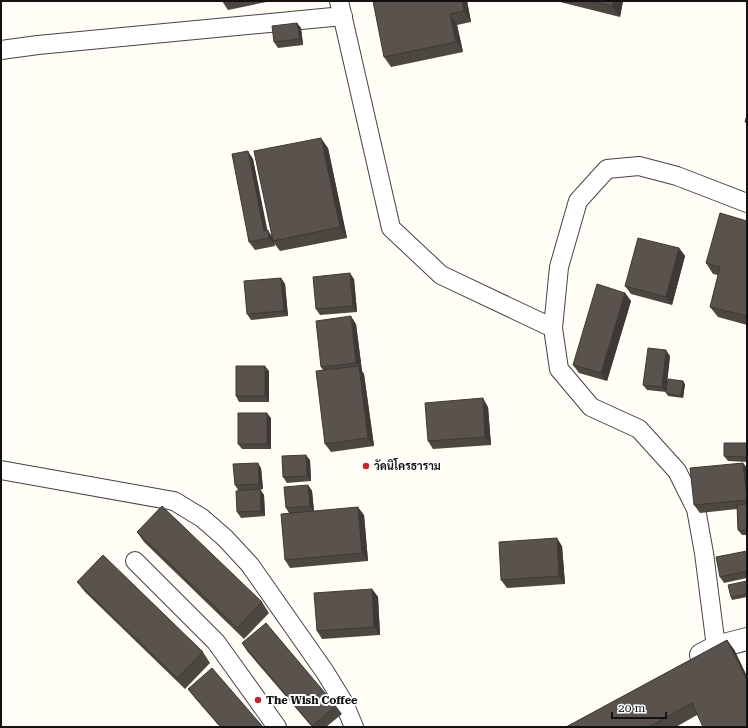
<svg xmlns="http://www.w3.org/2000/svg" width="748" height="728" font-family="'Roboto Serif',Sarabun,serif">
<rect width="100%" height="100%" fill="#fffdf5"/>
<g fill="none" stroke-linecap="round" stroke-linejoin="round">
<defs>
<path id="minor" d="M 339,1 L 391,228 L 441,275 L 553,328
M 1,50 L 38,45 L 343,16
M 1,470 L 174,501 L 202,518 L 225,538 L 250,565 L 325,672 L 344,703 L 354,727
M 135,561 L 216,642 L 277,727
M 716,647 L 704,553 L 696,509 L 677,471 L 639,429 L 591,407 L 559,369 L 553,328 L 559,267 L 578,201 L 607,169 L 639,166 L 677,176 L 747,203"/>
<path id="tertiary" d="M 701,655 L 716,647 L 747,639"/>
</defs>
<use href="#minor" stroke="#444" stroke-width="20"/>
<use href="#tertiary" stroke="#444" stroke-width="24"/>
<use href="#minor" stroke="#fff" stroke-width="18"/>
<use href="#tertiary" stroke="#fff" stroke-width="22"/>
</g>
<path fill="#4d4742" d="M 222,1 L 271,1 L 228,10 Z
M 373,1 L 467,1 L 471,22 L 457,25 L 463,52 L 391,67 L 384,57 Z
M 556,1 L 623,1 L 620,17 Z
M 297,23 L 301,28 L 303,45 L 278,48 L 274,42 Z
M 328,148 L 347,238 L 280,251 L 274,243 L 275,246 L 255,250 L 249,242 L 253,159 L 267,231 L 272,236 Z
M 747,221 L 747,325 L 718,317 L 710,307 L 718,275 L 713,274 L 706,263 Z
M 679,248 L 685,256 L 672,305 L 631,294 L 625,286 Z
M 281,278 L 285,284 L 288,316 L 251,320 L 247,314 Z
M 354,279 L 357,312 L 320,315 L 316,309 Z
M 625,293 L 631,301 L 607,381 L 579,373 L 573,365 Z
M 356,324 L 362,371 L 364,374 L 374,446 L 331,452 L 325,444 L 323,370 L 321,367 Z
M 670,356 L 666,392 L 685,384 L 683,398 L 668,396 L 666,392 L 647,390 L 643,385 Z
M 269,371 L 269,402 L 239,402 L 236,396 Z
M 488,407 L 491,445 L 433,449 L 428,441 Z
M 271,418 L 271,449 L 242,449 L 238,444 Z
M 747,443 L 747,462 L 728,461 L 724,456 Z
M 310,460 L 311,481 L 287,483 L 283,477 Z
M 743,463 L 747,468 L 747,535 L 742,535 L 738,530 L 737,509 L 700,513 L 694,505 Z
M 261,468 L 263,489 L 260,490 L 264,495 L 265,516 L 241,518 L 237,512 L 238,490 L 235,485 Z
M 308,485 L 312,491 L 314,511 L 364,515 L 368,561 L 290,568 L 285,560 L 289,513 L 286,508 Z
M 137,532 L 262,602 L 269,613 L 244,639 L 144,542 Z
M 562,546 L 565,584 L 507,588 L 501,580 Z
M 747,551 L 747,578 L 724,583 L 720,577 Z
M 747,581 L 747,597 L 732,600 L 731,597 Z
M 77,582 L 203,652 L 210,663 L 185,689 L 85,592 Z
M 372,589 L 378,597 L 380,635 L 322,639 L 317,631 Z
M 727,640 L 735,651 L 697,715 L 676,727 L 566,727 Z
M 242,643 L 336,706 L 342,714 L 326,727 L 312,727 L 247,651 Z
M 188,689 L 263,727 L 220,727 L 194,697 Z"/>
<path fill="#3f3936" d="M 462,1 L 467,1 L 471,22 L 464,11 Z
M 614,1 L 623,1 L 620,17 L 612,6 Z
M 450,14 L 457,25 L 463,52 L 456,42 Z
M 297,23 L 301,28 L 303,45 L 300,39 Z
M 321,138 L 328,148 L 347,238 L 340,227 Z
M 248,151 L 253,159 L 269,238 L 264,231 Z
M 268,230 L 273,239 L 273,241 L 274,243 L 275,246 L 269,238 Z
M 679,248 L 685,256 L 672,305 L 666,297 Z
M 350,273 L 354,279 L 357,312 L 353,306 Z
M 281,278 L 285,284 L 288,316 L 284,311 Z
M 625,293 L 631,301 L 607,381 L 601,373 Z
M 351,316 L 356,324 L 362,371 L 364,374 L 374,446 L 368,438 L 359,366 L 356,363 Z
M 666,350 L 670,356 L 666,392 L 662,387 Z
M 265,366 L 269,371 L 269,402 L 265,396 Z
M 683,381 L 685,384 L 683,398 L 681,396 Z
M 483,398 L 488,407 L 491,445 L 485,437 Z
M 267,413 L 271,418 L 271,449 L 267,444 Z
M 306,455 L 310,460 L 311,481 L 307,476 Z
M 258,463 L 261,468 L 263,489 L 259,484 Z
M 743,463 L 747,468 L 747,500 Z
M 308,485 L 312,491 L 314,512 L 310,506 Z
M 260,489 L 264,495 L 265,516 L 261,511 Z
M 358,507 L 364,515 L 368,561 L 362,553 Z
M 557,538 L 562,546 L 565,584 L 559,576 Z
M 372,589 L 378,597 L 380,635 L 374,627 Z
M 727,640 L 735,651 L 747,676 L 747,681 Z"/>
<path fill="#5a524d" stroke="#3f3936" d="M 373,1 L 462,1 L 464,11 L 450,14 L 456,42 L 384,57 Z
M 591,1 L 614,1 L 612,6 Z
M 297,23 L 300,39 L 274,42 L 272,26 Z
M 747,115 L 747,123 L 745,122 Z
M 321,138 L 340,227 L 273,241 L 254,151 Z
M 248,151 L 264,231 L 268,230 L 269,238 L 249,242 L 232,154 Z
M 720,213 L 747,221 L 747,316 L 710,307 L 720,267 L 706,263 Z
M 638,238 L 679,248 L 666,297 L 625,286 Z
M 350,273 L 353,306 L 316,309 L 313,277 Z
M 281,278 L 284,311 L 247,314 L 244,281 Z
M 597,284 L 625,293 L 601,373 L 573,365 Z
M 351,316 L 356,363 L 321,367 L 316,321 Z
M 648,348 L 666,350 L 662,387 L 643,385 Z
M 236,366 L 265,366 L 265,396 L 236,396 Z
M 359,366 L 368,438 L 325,444 L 316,371 Z
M 668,379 L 683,381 L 681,396 L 666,393 Z
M 483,398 L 485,437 L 428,441 L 425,403 Z
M 238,413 L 267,413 L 267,444 L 238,444 Z
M 724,443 L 747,443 L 747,457 L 724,456 Z
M 306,455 L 307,476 L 283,477 L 282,456 Z
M 258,463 L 259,484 L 235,485 L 233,464 Z
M 743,463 L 747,500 L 694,505 L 690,468 Z
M 308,485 L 310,506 L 286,508 L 284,487 Z
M 260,489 L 261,511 L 237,512 L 236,491 Z
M 747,504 L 747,530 L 738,530 L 737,505 Z
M 162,506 L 262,602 L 237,628 L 137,532 Z
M 358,507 L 362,553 L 285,560 L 281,514 Z
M 557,538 L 559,576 L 501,580 L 499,542 Z
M 747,551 L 747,571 L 720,577 L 716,557 Z
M 103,555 L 203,652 L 177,678 L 77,582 Z
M 747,581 L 747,594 L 731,597 L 728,585 Z
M 372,589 L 374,627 L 317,631 L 314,593 Z
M 266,623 L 336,706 L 312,726 L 242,643 Z
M 727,640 L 747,681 L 747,727 L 703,727 L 692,703 L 649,727 L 566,727 Z
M 212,668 L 263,727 L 221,727 L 188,689 Z"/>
<g fill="#c4262e" stroke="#fff" stroke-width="1.5">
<circle cx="366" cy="466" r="4"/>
<circle cx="258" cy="700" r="4"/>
</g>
<g text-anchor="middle" stroke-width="4" stroke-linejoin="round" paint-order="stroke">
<g font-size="11" font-weight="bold" fill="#111" stroke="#fff" text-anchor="start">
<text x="374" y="470">วัดนิโครธาราม</text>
<text x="266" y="704">The Wish Coffee</text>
</g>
</g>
<rect width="748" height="728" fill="none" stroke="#111111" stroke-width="4"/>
<path d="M612 712v6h54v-6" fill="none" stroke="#111111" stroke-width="2"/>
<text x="618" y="712" font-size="12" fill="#111111" stroke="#ffffff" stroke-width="3" paint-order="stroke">20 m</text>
</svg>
